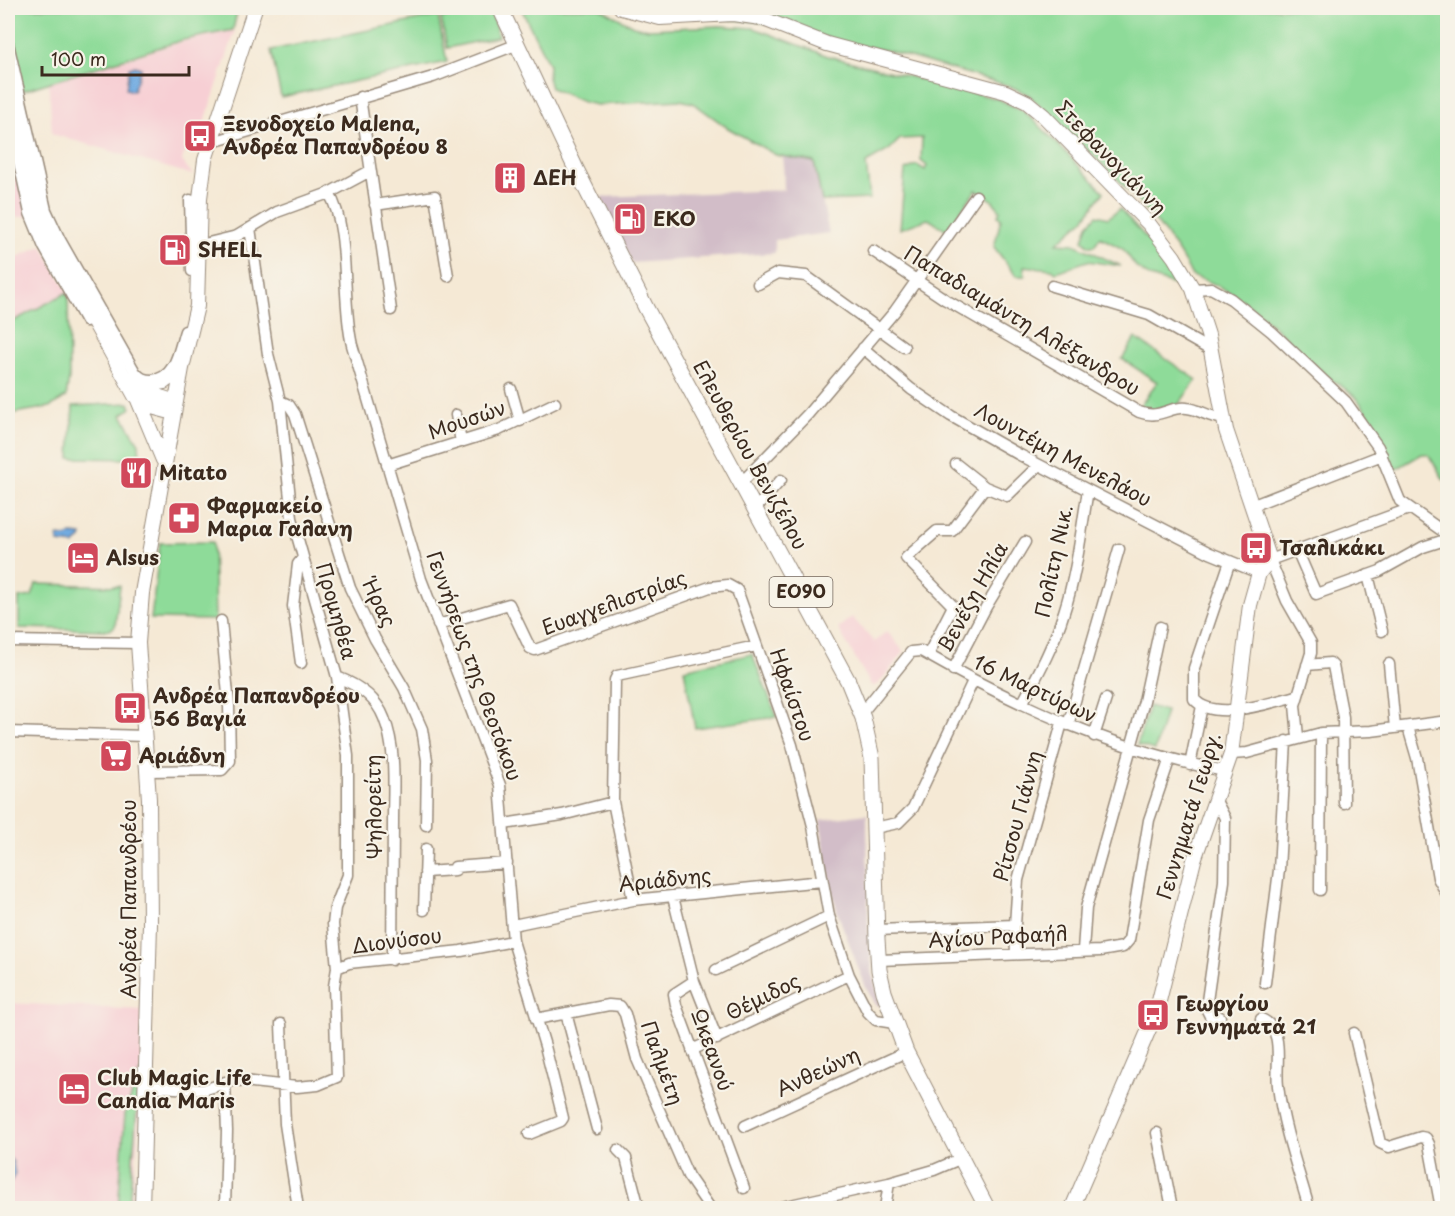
<svg xmlns="http://www.w3.org/2000/svg" width="1455" height="1216" font-family="'Playpen Sans',sans-serif">
<rect width="100%" height="100%" fill="#f7f3e8"/>
<filter id="ink" filterUnits="userSpaceOnUse"><feTurbulence type="fractalNoise" baseFrequency=".0167" numOctaves="2"/><feDisplacementMap in="SourceGraphic" scale="12" xChannelSelector="R" yChannelSelector="G"/><feConvolveMatrix kernelMatrix="1 2 1 2 8 2 1 2 1" color-interpolation-filters="sRGB"/></filter>
<filter id="wash" filterUnits="userSpaceOnUse"><feTurbulence type="fractalNoise" baseFrequency=".008" numOctaves="4" result="noise"/><feDisplacementMap in="SourceGraphic" scale="24" xChannelSelector="R" yChannelSelector="G"/><feGaussianBlur stdDeviation="1.35" result="paint"/><feColorMatrix in="noise" values="0 0 0 0 0 0 0 0 0 0 0 0 0 0 0 0 0 1.4 0 .05"/><feComposite in="paint" operator="in"/></filter>
<g filter="url(#wash)">
<rect width="100%" height="100%" fill="#f5e9d5"/>
<path fill="#f7cfd4" d="M 235,31 L 200,137 L 186,144 L 182,161 L 193,175 L 52,134 L 49,83 L 185,41 Z
M 11,136 L 29,217 L 8,217 L 8,137 Z
M 42,246 L 68,292 L 8,324 L 8,261 Z
M 852,617 L 874,642 L 887,631 L 904,652 L 879,683 L 872,687 L 838,628 Z
M 8,1003 L 141,1010 L 142,1038 L 138,1135 L 131,1208 L 8,1208 Z"/>
<path fill="#d2bdc8" d="M 783,157 L 814,162 L 829,233 L 775,240 L 775,253 L 632,263 L 601,197 L 784,190 Z
M 867,814 L 868,932 L 873,977 L 881,1006 L 876,1005 L 866,988 L 838,914 L 830,882 L 820,820 Z"/>
<path fill="#8edb99" stroke="#64825c" stroke-width="1.5" d="M 8,8 L 238,8 L 233,30 L 183,40 L 22,91 L 8,35 Z
M 491,8 L 498,37 L 447,48 L 441,18 Z
M 521,8 L 600,8 L 633,26 L 649,29 L 720,26 L 754,28 L 828,56 L 998,99 L 1023,111 L 1040,126 L 1104,192 L 1084,219 L 1057,243 L 1074,244 L 1121,266 L 1087,261 L 1056,272 L 1052,269 L 1024,266 L 1025,276 L 1016,276 L 994,247 L 1001,219 L 998,216 L 1000,210 L 991,199 L 976,190 L 947,230 L 928,219 L 900,229 L 905,170 L 917,165 L 925,170 L 927,166 L 921,161 L 922,138 L 900,139 L 889,150 L 866,163 L 870,199 L 822,201 L 814,162 L 776,155 L 728,128 L 693,103 L 680,100 L 597,105 L 583,102 L 551,88 L 548,78 L 549,65 Z
M 634,8 L 1447,8 L 1447,477 L 1444,480 L 1428,454 L 1422,454 L 1393,471 C 1384,447 1374,417 1356,398 C 1347,388 1333,382 1323,373 C 1283,337 1245,290 1192,276 C 1155,204 1086,151 1029,95 L 1010,86 L 889,51 L 839,42 L 789,25 L 661,13 Z
M 438,16 L 447,62 L 281,97 L 271,50 Z
M 1120,209 L 1160,253 L 1180,287 L 1150,277 L 1137,268 L 1123,249 L 1100,237 L 1094,246 L 1089,246 L 1083,240 L 1088,225 L 1097,215 L 1108,218 Z
M 68,292 L 69,378 L 66,397 L 50,407 L 8,414 L 8,324 Z
M 1135,338 L 1197,380 L 1178,405 L 1149,411 L 1140,406 L 1157,382 L 1122,359 Z
M 129,403 L 131,408 L 122,415 L 139,444 L 140,459 L 70,458 L 73,406 Z
M 213,542 L 215,620 L 151,619 L 160,543 Z
M 36,584 L 120,586 L 115,626 L 110,630 L 19,628 L 19,598 L 32,596 Z
M 752,654 L 777,717 L 695,728 L 684,669 Z
M 1149,706 L 1166,711 L 1155,750 L 1137,745 Z
M 140,1071 L 129,1208 L 118,1208 L 125,1114 Z"/>
<path fill="#71abe1" stroke="#566a80" stroke-width="1.5" d="M 135,66 L 141,68 L 133,91 L 126,89 L 129,68 Z
M 71,534 L 82,535 L 81,539 L 74,545 L 58,543 L 58,536 L 67,537 Z
M 8,1156 L 13,1162 L 15,1174 L 8,1187 Z"/>
</g>
<g filter="url(#ink)">
<g fill="none" stroke-linecap="round" stroke-linejoin="round">
<defs>
<path id="street" d="M 8,43 L 46,210 L 60,240 L 135,372 C 140,378 144,380 152,380 C 176,379 179,349 185,331
M 360,97 L 391,310
M 8,112 L 30,213 L 44,247 L 86,321
M 209,143 L 433,77 L 518,44
M 329,193 C 351,230 341,301 352,345 L 421,579 L 500,785 L 513,941 L 545,1046 L 563,1118 L 561,1121 L 529,1134
M 190,200 L 192,271
M 375,205 L 435,196 L 448,276
M 250,228 L 268,354 L 280,401 L 292,518 L 337,677 L 348,756 L 348,875 L 335,908 L 333,924 L 337,968
M 200,245 L 237,236 L 277,212 L 329,193 L 370,171
M 873,251 L 946,300 L 1139,412 C 1161,420 1168,406 1187,408 C 1200,409 1210,419 1224,418
M 758,284 L 778,273 L 806,276 L 904,347
M 1052,286 L 1149,315 L 1212,351
M 1193,289 L 1211,288 L 1231,299 L 1272,332 L 1346,402 L 1378,447 L 1400,501 L 1448,535
M 863,348 L 911,389 L 951,416 L 1018,454 L 1210,553 L 1259,573
M 511,389 L 520,421
M 280,401 L 289,405 L 295,414 L 350,588 L 375,639 L 404,688 L 422,729 L 427,760 L 426,825
M 456,415 L 461,442
M 956,464 L 985,487 L 1007,496 L 1039,465
M 387,465 L 499,430 L 555,403
M 742,482 L 808,414 L 895,311 L 976,196
M 1251,506 L 1382,455
M 756,508 L 781,480
M 1297,550 L 1316,594 L 1380,571 L 1423,547 L 1448,539
M 1230,561 L 1194,668 L 1194,699 C 1214,723 1271,702 1297,696
M 1368,575 L 1382,631
M 438,625 L 509,604 L 530,648 L 535,650 L 710,587 L 728,585 L 737,590 L 792,745 L 813,826 L 829,916 L 849,975 L 868,1012 L 876,1020 L 894,1023
M 8,641 L 138,643
M 928,655 L 953,606 L 906,558 L 937,531 L 952,531 L 985,487
M 301,663 L 293,606 L 298,564 L 302,559
M 1389,664 L 1395,728
M 1307,665 L 1330,663 L 1333,666 L 1343,717 L 1344,803
M 953,670 L 986,607 L 1025,542
M 337,677 C 358,685 376,697 384,718 C 397,750 393,789 393,822 C 393,868 392,914 392,960
M 1022,704 C 1038,674 1054,645 1064,612 C 1077,573 1081,531 1088,490
M 861,714 L 911,652 L 921,651 C 1017,706 1116,751 1225,771
M 1068,725 L 1119,549
M 1408,727 L 1417,758 L 1438,878 L 1448,896
M 8,732 L 145,736
M 1094,736 L 1106,699
M 1298,737 L 1295,705 L 1311,653 L 1311,643 L 1287,601 L 1270,560 L 1409,509
M 1231,754 L 1247,753 L 1321,733 L 1371,731 L 1448,721
M 1190,765 L 1202,706
M 148,771 L 222,770 L 230,761 L 229,705 L 221,621
M 1215,799 L 1225,818 L 1224,881 L 1206,1008 L 1210,1016 L 1220,1017
M 504,824 L 562,815 L 613,802
M 874,828 L 898,823 L 913,808 L 973,681
M 425,872 L 455,870 L 455,867 L 507,863
M 1320,890 L 1321,733
M 673,897 L 694,981 L 674,994 L 676,1005 L 744,1188
M 633,900 L 613,802 L 615,680 L 617,676 L 756,646
M 424,910 L 426,849
M 513,925 L 633,900 L 822,881
M 1015,925 L 1016,954
M 877,930 L 1015,925 L 1018,880 L 1062,723
M 1083,950 L 1086,908 L 1144,701 L 1160,627
M 880,960 L 1100,951 L 1123,947 L 1129,940 L 1149,820 L 1169,761
M 716,970 L 829,916
M 694,981 L 717,1039
M 1265,983 L 1279,870 L 1286,741
M 566,1013 L 597,1129
M 536,1019 L 609,1005 L 620,1006 L 625,1014 L 637,1059 L 688,1176 L 710,1208
M 1261,1019 C 1286,1029 1275,1064 1278,1086 C 1283,1127 1298,1169 1309,1208
M 281,1024 L 285,1124 L 298,1208
M 1354,1033 L 1380,1143 L 1389,1147 L 1421,1137 L 1426,1138 L 1429,1144 L 1441,1208
M 692,1050 L 849,975
M 147,1086 L 203,1090 L 235,1080 L 297,1087 L 318,1085 L 337,1077 L 334,986 L 337,968 L 349,963 L 461,951 L 513,941
M 745,1126 L 906,1052
M 1157,1133 L 1172,1208
M 618,1150 L 626,1158 L 639,1208
M 225,1208 L 227,1131 L 225,1082
M 777,1208 L 889,1183
M 885,1208 L 889,1183 L 934,1170 L 962,1158"/>
<path id="secondary" d="M 621,8 L 660,18 L 733,14 L 761,18 L 827,44 L 1006,92 L 1027,102 L 1044,116 L 1149,224 L 1174,257 L 1193,289 L 1208,335 L 1226,430 L 1270,560 L 1259,573 L 1250,605 L 1231,754 L 1194,860 L 1156,1013 L 1072,1208
M 8,79 L 31,192 L 39,216 L 51,244 L 135,396 L 148,406 L 174,413
M 127,378 L 154,395 L 176,402
M 139,386 L 164,382 L 182,368
M 138,400 L 163,460
M 142,1208 L 150,924 L 149,799 L 138,643 L 142,593 L 182,368 L 197,306 L 200,198 L 205,160 L 255,8"/>
<path id="primary" d="M 500,8 L 575,167 L 646,308 L 848,681 L 863,718 L 872,758 L 877,939 L 879,970 L 884,992 L 906,1052 L 987,1208"/>
</defs>
<use href="#street" stroke="#988a7a" stroke-width="13"/>
<use href="#secondary" stroke="#988a7a" stroke-width="16"/>
<use href="#primary" stroke="#988a7a" stroke-width="17"/>
<use href="#street" stroke="#fff" stroke-width="10"/>
<use href="#secondary" stroke="#fff" stroke-width="14"/>
<use href="#primary" stroke="#fff" stroke-width="15"/>
</g>
</g>
<defs>
<symbol id="bus-square" viewBox="-11 -11 22 22"><rect x="-9" y="-9" width="18" height="18" rx="4" fill="#d1495b" stroke="#f7f3e8"/><path d="M-5-6H5V4H4V6H2V4H-2V6H-4V4H-5ZM-3.5-4V0h7V-4ZM-3.5 1.2v1.5H-2V1.2ZM2 1.2v1.5H3.5V1.2Z" fill="#fff"/></symbol>
<symbol id="building-square" viewBox="-11 -11 22 22"><rect x="-9" y="-9" width="18" height="18" rx="4" fill="#d1495b" stroke="#f7f3e8"/><path d="M-4-6H4V6H1V3H-1V6H-4ZM-2.5-4.3h1.7v1.8h-1.7ZM.8-4.3h1.7v1.8H.8ZM-2.5-1h1.7V.8h-1.7ZM.8-1h1.7V.8H.8Z" fill="#fff"/></symbol>
<symbol id="fuel-square" viewBox="-11 -11 22 22"><rect x="-9" y="-9" width="18" height="18" rx="4" fill="#d1495b" stroke="#f7f3e8"/><path d="M-5.5-6h7V0h2V4h1.3V-2.5L3-4.5l.8-.8L6-3V5H2.5V1h-1V6h-7ZM-4.2-4.7v3.2H.2V-4.7Z" fill="#fff"/></symbol>
<symbol id="restaurant-square" viewBox="-11 -11 22 22"><rect x="-9" y="-9" width="18" height="18" rx="4" fill="#d1495b" stroke="#f7f3e8"/><path d="M-5-6h1v4h1v-4h1v4h1v-4h1v5L-1.5 .5V6h-2V.5L-5-1ZM5-6V6H3V1.5H1.5Q1.5-4 5-6Z" fill="#fff"/></symbol>
<symbol id="pharmacy-square" viewBox="-11 -11 22 22"><rect x="-9" y="-9" width="18" height="18" rx="4" fill="#d1495b" stroke="#f7f3e8"/><path d="M-2-6h4v4h4v4h-4v4h-4v-4h-4v-4h4Z" fill="#fff"/></symbol>
<symbol id="hotel-square" viewBox="-11 -11 22 22"><rect x="-9" y="-9" width="18" height="18" rx="4" fill="#d1495b" stroke="#f7f3e8"/><path d="M-6-4.5h1.5V1H6V5H4.5V3h-9V5H-6ZM-4 0a1.8 1.8 0 1 1 3.6 0ZM.5 0V-2.5h3Q6-2.5 6 0Z" fill="#fff"/></symbol>
<symbol id="supermarket-square" viewBox="-11 -11 22 22"><rect x="-9" y="-9" width="18" height="18" rx="4" fill="#d1495b" stroke="#f7f3e8"/><path d="M-6-5.5h2.5l.6 2H6L4.5 2H-2.5L-4.4-4H-6ZM-1.5 3.2a1.3 1.3 0 1 0 .1 0ZM3 3.2a1.3 1.3 0 1 0 .1 0Z" fill="#fff"/></symbol>
</defs>
<g fill-rule="evenodd">
<use href="#bus-square" x="181" y="117" width="38" height="38"/>
<use href="#building-square" x="491" y="159" width="38" height="38"/>
<use href="#fuel-square" x="611" y="200" width="38" height="38"/>
<use href="#fuel-square" x="156" y="231" width="38" height="38"/>
<use href="#restaurant-square" x="117" y="454" width="38" height="38"/>
<use href="#pharmacy-square" x="165" y="499" width="38" height="38"/>
<use href="#bus-square" x="1237" y="529" width="38" height="38"/>
<use href="#hotel-square" x="64" y="539" width="38" height="38"/>
<use href="#bus-square" x="111" y="689" width="38" height="38"/>
<use href="#supermarket-square" x="97" y="737" width="38" height="38"/>
<use href="#bus-square" x="1134" y="996" width="38" height="38"/>
<use href="#hotel-square" x="55" y="1070" width="38" height="38"/>
</g>
<g text-anchor="middle" stroke-width="4.5" stroke-linejoin="round" paint-order="stroke">
<rect fill="#f7f3e8" stroke="#73665b" stroke-width="1.5" x="769.5" y="577" width="63" height="30" rx="4.5"/>
<g font-size="18" font-weight="bold" fill="#3b2a1e">
<text x="801" y="598">ΕΟ90</text>
</g>
<g font-size="20" font-weight="bold" fill="#3b2a1e" stroke="#f7f3e8" text-anchor="start">
<text x="223" y="131">Ξενοδοχείο Malena,<tspan x="223" dy="23">Ανδρέα Παπανδρέου 8</tspan></text>
<text x="533" y="185">ΔΕΗ</text>
<text x="653" y="226">EKO</text>
<text x="198" y="257">SHELL</text>
<text x="159" y="480">Mitato</text>
<text x="207" y="513">Φαρμακείο<tspan x="207" dy="23">Μαρια Γαλανη</tspan></text>
<text x="1279" y="555">Τσαλικάκι</text>
<text x="106" y="565">Alsus</text>
<text x="153" y="703">Ανδρέα Παπανδρέου<tspan x="153" dy="23">56 Βαγιά</tspan></text>
<text x="139" y="763">Αριάδνη</text>
<text x="1176" y="1011">Γεωργίου<tspan x="1176" dy="23">Γεννηματά 21</tspan></text>
<text x="97" y="1085">Club Magic Life<tspan x="97" dy="23">Candia Maris</tspan></text>
</g>
<g font-size="20" fill="#3b2a1e" stroke="#f7f3e8">
<text transform="translate(1111 158) rotate(46)" y="7">Στεφανογιάννη</text>
<text transform="translate(1022 321) rotate(31)" y="7">Παπαδιαμάντη Αλέξανδρου</text>
<text transform="translate(467 420) rotate(-19)" y="7">Μουσών</text>
<text transform="translate(750 455) rotate(61)" y="7">Ελευθερίου Βενιζέλου</text>
<text transform="translate(1063 455) rotate(28)" y="7">Λουντέμη Μενελάου</text>
<text transform="translate(1054 561) rotate(-78)" y="7">Πολίτη Νικ.</text>
<text transform="translate(973 597) rotate(-61)" y="7">Βενέζη Ηλία</text>
<text transform="translate(379 603) rotate(64)" y="7">Ήρας</text>
<text transform="translate(614 603) rotate(-20)" y="7">Ευαγγελιστρίας</text>
<text transform="translate(336 611) rotate(74)" y="7">Προμηθέα</text>
<text transform="translate(474 666) rotate(70)" y="7">Γεννήσεως της Θεοτόκου</text>
<text transform="translate(1035 689) rotate(25)" y="7">16 Μαρτύρων</text>
<text transform="translate(792 695) rotate(71)" y="7">Ηφαίστου</text>
<text transform="translate(374 807) rotate(-91)" y="7">Ψηλορείτη</text>
<text transform="translate(1018 816) rotate(-75)" y="7">Ρίτσου Γιάννη</text>
<text transform="translate(1189 816) rotate(-73)" y="7">Γεννηματά Γεωργ.</text>
<text transform="translate(665 880) rotate(-6)" y="7">Αριάδνης</text>
<text transform="translate(129 899) rotate(-90)" y="7">Ανδρέα Παπανδρέου</text>
<text transform="translate(998 937) rotate(-3)" y="7">Αγίου Ραφαήλ</text>
<text transform="translate(397 941) rotate(-7)" y="7">Διονύσου</text>
<text transform="translate(763 997) rotate(-26)" y="7">Θέμιδος</text>
<text transform="translate(712 1050) rotate(70)" y="7">Ωκεανού</text>
<text transform="translate(662 1063) rotate(70)" y="7">Παλμέτη</text>
<text transform="translate(818 1072) rotate(-25)" y="7">Ανθεώνη</text>
</g>
</g>
<rect width="1455" height="1216" fill="none" stroke="#f7f3e8" stroke-width="30"/>
<path d="M42 66v9h147v-9" fill="none" stroke="#3b2a1e" stroke-width="3"/>
<text x="51" y="66" font-size="18" fill="#3b2a1e" stroke="#f7f3e8" stroke-width="4.5" paint-order="stroke">100 m</text>
</svg>
